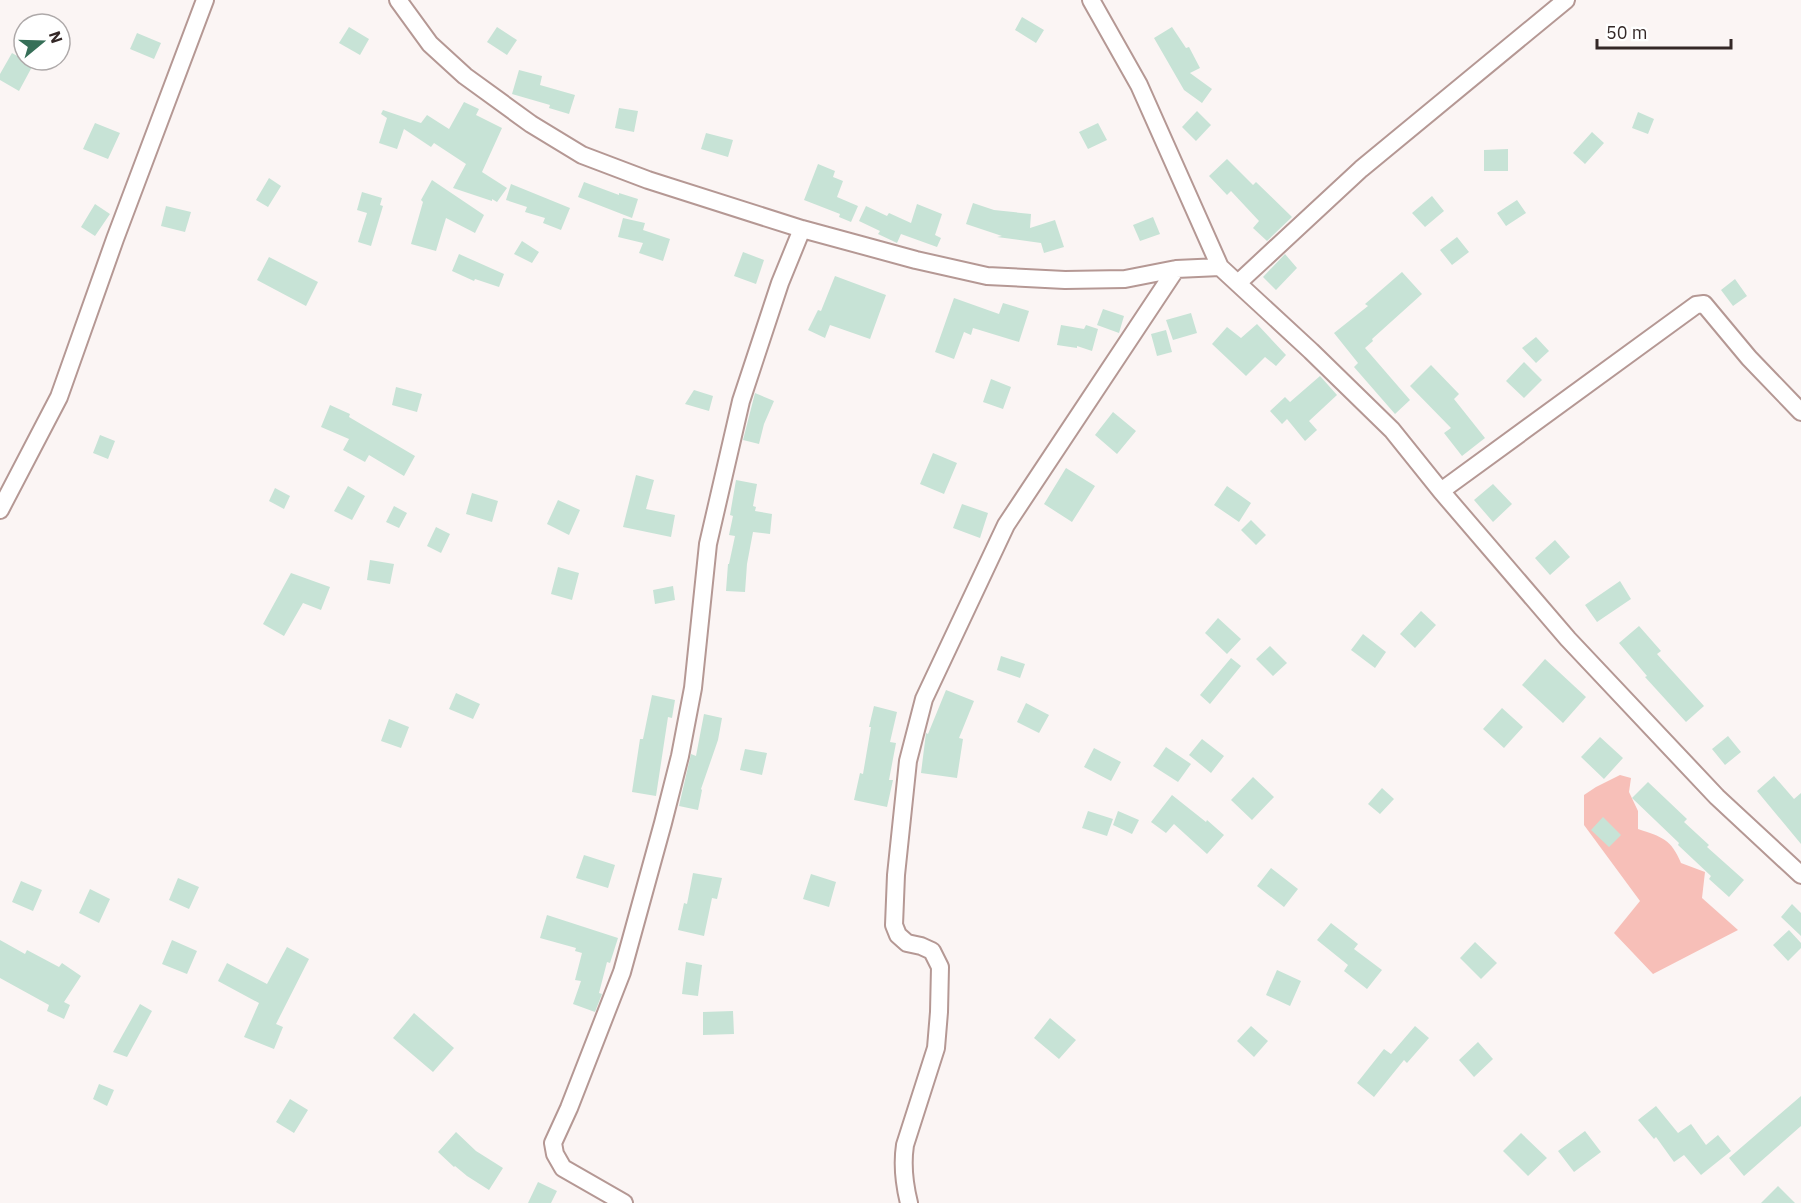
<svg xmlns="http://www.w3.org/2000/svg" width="1801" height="1203" font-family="'IBM Plex Sans',sans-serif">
<rect width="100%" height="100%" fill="#fbf5f4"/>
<path fill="#f7bfb8" d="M 1620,775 L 1631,778 L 1629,792 L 1638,811 L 1638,829 C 1662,837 1671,839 1681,863 L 1705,872 L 1702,898 L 1738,930 L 1653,974 L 1614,933 L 1640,901 L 1584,825 L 1584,795 L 1596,787 Z"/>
<path fill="#c7e3d6" d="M 1022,17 L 1044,30 L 1036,43 L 1015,30 Z
M 349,27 L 369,39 L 360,55 L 339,43 Z
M 497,27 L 517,40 L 507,55 L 487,42 Z
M 1172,27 L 1186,48 L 1189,47 L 1200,68 L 1190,73 L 1212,89 L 1202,103 L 1184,90 L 1154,38 Z
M 137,33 L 161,43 L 154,59 L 130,49 Z
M 12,53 L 33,65 L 19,91 L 0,80 L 0,74 Z
M 519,70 L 542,76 L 540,85 L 575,95 L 569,114 L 549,108 L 550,105 L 512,94 Z
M 464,102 L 479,109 L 476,115 L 502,128 L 482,172 L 507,188 L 497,202 L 492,199 L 492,201 L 453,188 L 466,164 L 434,143 L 431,147 L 404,129 L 397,149 L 379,143 L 387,118 L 381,114 L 383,110 L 421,123 L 427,115 L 449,129 Z
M 619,108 L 638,111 L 634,132 L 615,128 Z
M 1197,111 L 1211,125 L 1196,141 L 1182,127 Z
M 1638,112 L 1654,119 L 1648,134 L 1632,128 Z
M 95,123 L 120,133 L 108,159 L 83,149 Z
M 1098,123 L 1107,140 L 1088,149 L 1079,132 Z
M 1592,132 L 1604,143 L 1585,164 L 1573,153 Z
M 706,133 L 733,140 L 728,157 L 701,149 Z
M 1508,149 L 1508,171 L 1484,171 L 1484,150 Z
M 1227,159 L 1253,185 L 1256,182 L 1292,217 L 1267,241 L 1253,228 L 1259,221 L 1231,191 L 1227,195 L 1209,176 Z
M 818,164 L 835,171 L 833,177 L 843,181 L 837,197 L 858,206 L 851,222 L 839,217 L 840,214 L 804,200 Z
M 269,178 L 281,186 L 268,207 L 256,200 Z
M 432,180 L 484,215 L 475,233 L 446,218 L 436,251 L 411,244 L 423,202 L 421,200 Z
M 584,182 L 619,195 L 619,193 L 638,199 L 632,218 L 578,197 Z
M 511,184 L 570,208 L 561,230 L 543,223 L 545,218 L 525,212 L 527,207 L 506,200 Z
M 362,192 L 382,198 L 380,205 L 383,206 L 371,246 L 358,242 L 367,213 L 357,210 Z
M 1432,196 L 1444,211 L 1425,227 L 1412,213 Z
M 1517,200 L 1526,213 L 1506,226 L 1497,213 Z
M 973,203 L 994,210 L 1031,214 L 1030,228 L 1055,220 L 1064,247 L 1044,253 L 1041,243 L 997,237 L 1002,236 L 966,224 Z
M 95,204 L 110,214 L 95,236 L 81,227 Z
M 917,204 L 942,214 L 935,235 L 941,238 L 937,247 L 901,234 L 897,243 L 878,234 L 880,231 L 859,221 L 866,206 L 887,216 L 889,213 L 911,223 Z
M 166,206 L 191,212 L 185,232 L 161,226 Z
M 1153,217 L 1160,234 L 1140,241 L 1133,225 Z
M 623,218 L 645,223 L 643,230 L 670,239 L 663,261 L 639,253 L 643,243 L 618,237 Z
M 1457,237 L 1469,252 L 1452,265 L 1440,250 Z
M 522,241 L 539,252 L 532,263 L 514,254 Z
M 743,252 L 764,260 L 756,284 L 734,276 Z
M 459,254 L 504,274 L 499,287 L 475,279 L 474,281 L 452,271 Z
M 1285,254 L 1297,268 L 1276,290 L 1263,277 Z
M 269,257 L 318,282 L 306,306 L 257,280 Z
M 1402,272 L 1422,294 L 1372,339 L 1373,341 L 1365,348 L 1410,400 L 1395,414 L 1354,367 L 1358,363 L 1334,333 L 1368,306 L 1365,304 Z
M 835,276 L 886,295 L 870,339 L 830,325 L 825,338 L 808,330 L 818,310 L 821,311 Z
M 1735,279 L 1747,296 L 1733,306 L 1721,290 Z
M 954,298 L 999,314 L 1003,303 L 1029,311 L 1019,342 L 973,328 L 971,335 L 964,332 L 954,359 L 935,352 Z
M 1103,309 L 1124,316 L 1119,333 L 1097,325 Z
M 1191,313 L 1197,333 L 1173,340 L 1166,320 Z
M 1257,324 L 1286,355 L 1276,366 L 1265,357 L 1246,376 L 1212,344 L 1227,327 L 1241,338 Z
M 1061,325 L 1084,329 L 1086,325 L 1098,329 L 1092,351 L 1077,346 L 1077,348 L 1057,345 Z
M 1166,330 L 1172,352 L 1157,356 L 1151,334 Z
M 1536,337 L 1549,351 L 1536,363 L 1522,348 Z
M 1524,362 L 1542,380 L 1524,398 L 1506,381 Z
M 1431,365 L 1459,394 L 1454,399 L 1485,438 L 1462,456 L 1444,433 L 1451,428 L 1410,386 Z
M 1320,376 L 1337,395 L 1309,421 L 1317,430 L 1305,441 L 1287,419 L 1282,424 L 1270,411 L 1285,397 L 1290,402 Z
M 991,379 L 1011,387 L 1003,409 L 983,402 Z
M 396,387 L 422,394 L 417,412 L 392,405 Z
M 694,390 L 713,396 L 709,411 L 685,404 Z
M 755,393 L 774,401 L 764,424 L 759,444 L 743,440 Z
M 330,405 L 350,414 L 349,417 L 415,456 L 404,476 L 369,455 L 365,462 L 343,450 L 349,439 L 321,427 Z
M 1113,412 L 1136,431 L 1117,454 L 1095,435 Z
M 100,435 L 115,441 L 108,459 L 93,453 Z
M 933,453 L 957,463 L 944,494 L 920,484 Z
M 1066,468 L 1095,486 L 1072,522 L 1044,504 Z
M 636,475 L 654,480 L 646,509 L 675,515 L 671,537 L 623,527 Z
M 736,480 L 757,484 L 753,506 L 756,507 L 755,511 L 772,514 L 770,534 L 753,532 L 747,564 L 745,592 L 726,591 L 728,564 L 729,564 L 735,536 L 729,535 L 733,516 L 730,515 Z
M 1493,484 L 1512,504 L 1493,522 L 1474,500 Z
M 348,486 L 365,496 L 352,520 L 334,511 Z
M 1227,486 L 1251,503 L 1239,522 L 1214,505 Z
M 275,488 L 290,496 L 284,509 L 269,501 Z
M 472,493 L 498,501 L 492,522 L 466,514 Z
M 558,500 L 580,510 L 569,535 L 547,524 Z
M 962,504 L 988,513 L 980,538 L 953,528 Z
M 394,506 L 407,513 L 399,528 L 386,522 Z
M 1251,520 L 1266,535 L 1256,545 L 1241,530 Z
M 436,527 L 450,534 L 441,553 L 427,546 Z
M 1555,540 L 1570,557 L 1550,575 L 1535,558 Z
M 370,560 L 394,564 L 390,584 L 367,580 Z
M 558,567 L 579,573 L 572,600 L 551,594 Z
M 291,573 L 330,587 L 321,610 L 303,603 L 284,636 L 263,624 Z
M 1620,581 L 1631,599 L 1597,622 L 1585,605 Z
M 673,586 L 675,600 L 655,604 L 653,590 Z
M 1421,611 L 1436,625 L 1415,648 L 1400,634 Z
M 1218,618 L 1241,639 L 1227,654 L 1205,633 Z
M 1639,626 L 1661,651 L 1657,654 L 1704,706 L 1686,722 L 1645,677 L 1647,676 L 1619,643 Z
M 1363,634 L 1386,652 L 1375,668 L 1351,650 Z
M 1270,646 L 1287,663 L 1273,676 L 1256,659 Z
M 1001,656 L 1025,664 L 1020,678 L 997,670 Z
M 1231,658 L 1241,666 L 1210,704 L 1200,695 Z
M 1545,659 L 1586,697 L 1563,723 L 1522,685 Z
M 946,690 L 974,701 L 959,738 L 963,739 L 957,778 L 921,773 L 926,733 L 928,734 Z
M 456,693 L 480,704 L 473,719 L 449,709 Z
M 652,695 L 675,700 L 672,718 L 668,717 L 656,796 L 632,792 L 640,739 L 643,739 Z
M 1026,703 L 1049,715 L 1039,733 L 1017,722 Z
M 874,706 L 897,712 L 890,742 L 896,743 L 889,780 L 893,780 L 887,807 L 854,800 L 860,773 L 863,774 L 871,727 L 869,727 Z
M 1502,708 L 1523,727 L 1504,748 L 1483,729 Z
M 704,714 L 722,718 L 718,740 L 701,789 L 702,790 L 698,810 L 679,806 L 691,754 L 696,756 Z
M 389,719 L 409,727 L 401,748 L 381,741 Z
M 1728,736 L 1741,752 L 1725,765 L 1712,749 Z
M 1600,737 L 1623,758 L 1604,779 L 1581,757 Z
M 1202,739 L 1224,756 L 1211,773 L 1189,755 Z
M 1166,747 L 1191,764 L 1178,782 L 1153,766 Z
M 1094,748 L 1121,762 L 1111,781 L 1084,767 Z
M 745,749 L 767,753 L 762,775 L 740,770 Z
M 1774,776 L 1794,799 L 1801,793 L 1801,844 L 1757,791 Z
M 1253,777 L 1274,797 L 1252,820 L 1231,800 Z
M 1648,782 L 1687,819 L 1684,822 L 1709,845 L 1707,847 L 1744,880 L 1729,897 L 1709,879 L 1711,876 L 1678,845 L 1679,843 L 1632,798 Z
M 1382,788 L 1394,799 L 1380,814 L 1368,804 Z
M 1172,795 L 1206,822 L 1207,820 L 1224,835 L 1207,854 L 1174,824 L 1166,833 L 1151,822 Z
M 1088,811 L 1113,819 L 1107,836 L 1082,828 Z
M 1118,811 L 1139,820 L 1132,834 L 1113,825 Z
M 1603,817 L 1621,835 L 1609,847 L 1591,830 Z
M 584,855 L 615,865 L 608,888 L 576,878 Z
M 1271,868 L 1298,889 L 1284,907 L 1257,886 Z
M 693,873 L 722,878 L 717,899 L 712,898 L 704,936 L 678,930 L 684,903 L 687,904 Z
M 811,874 L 836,882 L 829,907 L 803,899 Z
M 178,878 L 199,887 L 189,909 L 169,900 Z
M 21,881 L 42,890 L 33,911 L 12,902 Z
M 90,889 L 110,899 L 99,923 L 79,913 Z
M 1792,904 L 1801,913 L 1801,936 L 1781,917 Z
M 547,915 L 618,938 L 610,963 L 607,962 L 599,993 L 602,994 L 595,1012 L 573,1004 L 581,981 L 575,980 L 582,953 L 575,951 L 576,948 L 540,938 Z
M 1331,923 L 1358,944 L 1354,949 L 1382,970 L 1367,989 L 1344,971 L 1348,965 L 1317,940 Z
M 1789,930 L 1801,943 L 1801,948 L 1788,961 L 1773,945 Z
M 0,940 L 25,954 L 27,950 L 59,967 L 62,963 L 81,976 L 64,1002 L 70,1005 L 64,1019 L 47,1011 L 49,1005 L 0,978 Z
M 172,940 L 197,951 L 187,974 L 162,964 Z
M 1475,942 L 1497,963 L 1481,979 L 1460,958 Z
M 287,947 L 309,959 L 276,1024 L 283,1027 L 274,1049 L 244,1037 L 259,1003 L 218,981 L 227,963 L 267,984 Z
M 686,962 L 702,965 L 698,996 L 682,994 Z
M 1277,970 L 1301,981 L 1290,1006 L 1266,995 Z
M 140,1004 L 152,1011 L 127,1057 L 113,1052 Z
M 733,1011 L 734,1034 L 703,1035 L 703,1012 Z
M 414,1013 L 454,1048 L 433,1072 L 393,1038 Z
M 1050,1018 L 1076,1040 L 1059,1059 L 1034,1038 Z
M 1251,1026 L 1268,1041 L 1254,1057 L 1237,1041 Z
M 1415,1026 L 1429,1038 L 1407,1063 L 1404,1060 L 1374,1097 L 1357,1083 L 1384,1049 L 1391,1054 Z
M 1478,1042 L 1493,1059 L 1474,1077 L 1459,1060 Z
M 99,1084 L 114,1090 L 107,1106 L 93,1099 Z
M 1801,1096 L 1801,1126 L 1744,1176 L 1729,1158 Z
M 290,1099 L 308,1110 L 294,1133 L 276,1122 Z
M 1656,1106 L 1678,1133 L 1691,1124 L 1706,1145 L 1718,1135 L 1731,1151 L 1701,1175 L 1684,1155 L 1674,1162 L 1656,1137 L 1654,1139 L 1638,1120 Z
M 1585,1131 L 1601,1152 L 1574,1172 L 1558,1151 Z
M 456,1132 L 476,1151 L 503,1168 L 489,1190 L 467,1176 L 455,1166 L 454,1167 L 438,1152 Z
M 1521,1133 L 1547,1158 L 1528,1176 L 1503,1151 Z
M 538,1182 L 557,1191 L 551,1203 L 528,1203 Z
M 1778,1186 L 1795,1203 L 1761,1203 Z"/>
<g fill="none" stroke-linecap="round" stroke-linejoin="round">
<defs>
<path id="street" d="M 398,0 L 430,44 L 465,76 L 531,124 L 582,155 L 648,180 L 802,229 L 916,260 L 987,276 L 1065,280 L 1125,279 L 1176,269 L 1220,267
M 1091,0 L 1139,85 L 1220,267 L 1311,351 L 1392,430 L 1441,491 L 1568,639 L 1717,797 L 1801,875
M 1238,283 L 1361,169 L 1566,0
M 1441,491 L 1696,305 L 1704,304 L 1749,358 L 1801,412
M 0,510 L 59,397 L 115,239 L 205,0
M 624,1203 L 563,1168 L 555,1154 L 553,1143 L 569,1108 L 622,972 L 663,823 L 680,756 L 693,688 L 708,544 L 741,401 L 780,283 L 802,229
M 909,1203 C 904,1183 902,1165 905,1145 L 936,1048 L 939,1012 L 940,967 L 932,951 L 921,946 L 907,943 L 898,935 L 894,925 L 896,875 L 908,761 L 924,699 L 1006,525 L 1176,269"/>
</defs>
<use href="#street" stroke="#b59894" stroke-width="20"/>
<use href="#street" stroke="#fff" stroke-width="16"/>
</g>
<g transform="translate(42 42) rotate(71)"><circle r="28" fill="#ffffff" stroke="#aea9a9" stroke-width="1.5"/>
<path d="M0-4.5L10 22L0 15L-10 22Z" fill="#366f58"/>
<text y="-9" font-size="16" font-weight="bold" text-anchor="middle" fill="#342827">N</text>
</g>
<path d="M1597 39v9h134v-9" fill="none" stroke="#342827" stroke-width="3"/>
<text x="1606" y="39" font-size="18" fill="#342827" stroke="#ffffff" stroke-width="4.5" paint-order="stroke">50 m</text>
</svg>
